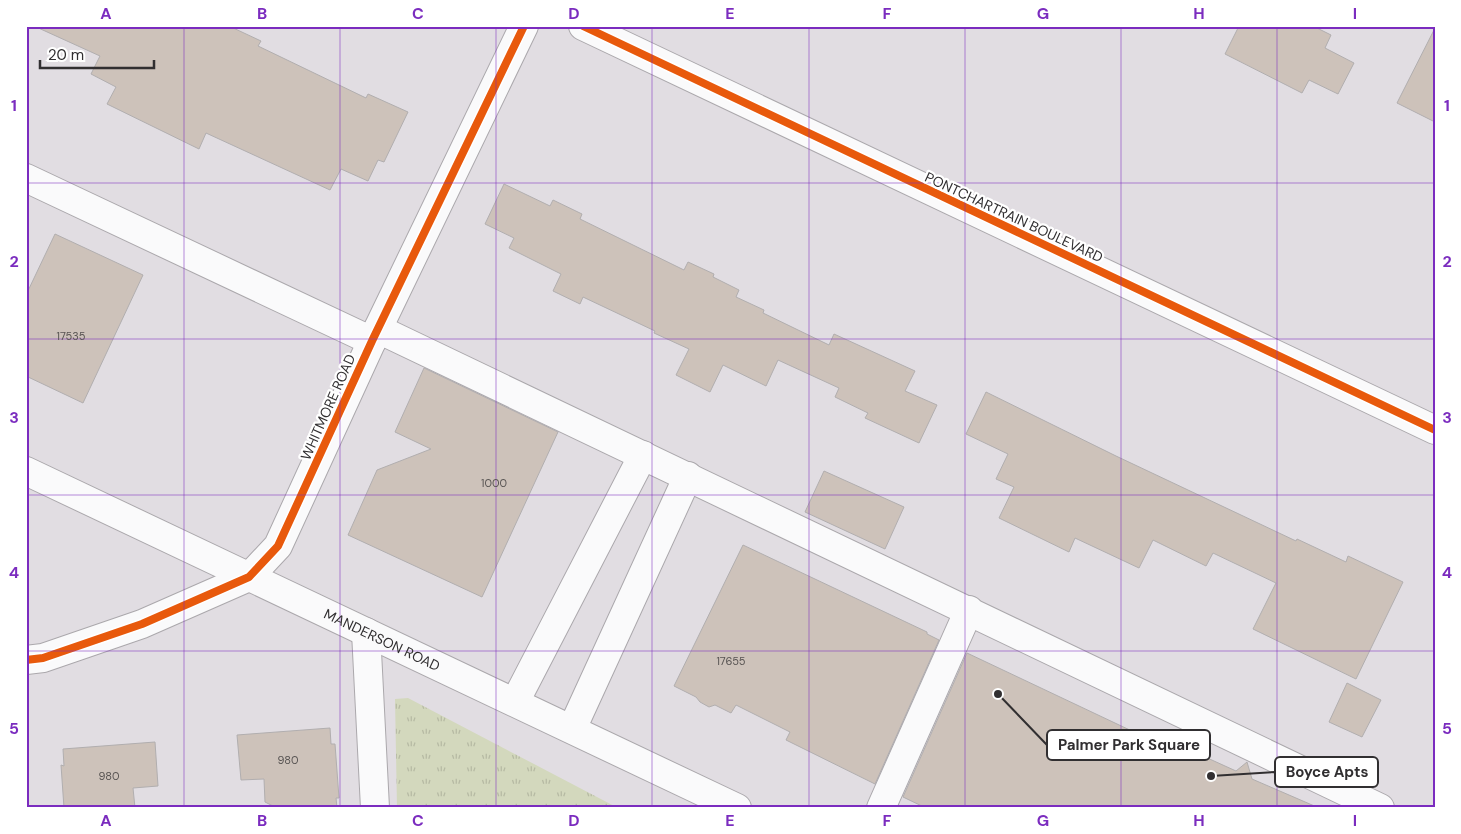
<svg xmlns="http://www.w3.org/2000/svg" width="1461" height="834" font-family="'DM Sans',sans-serif">
<defs>
<pattern id="grass-tufts" width="24" height="20" patternUnits="userSpaceOnUse" patternTransform="scale(1.25)"><rect width="24" height="20" fill="#d3d8bd"/><path d="M3 7l-1-3M5 7V3M7 7l1-3M15 17l-1-3M17 17v-4M19 17l1-3" fill="none" stroke="#b6baa3"/></pattern>
</defs>
<rect width="100%" height="100%" fill="#e1dde2"/>
<path fill="url(#grass-tufts)" d="M 408,698 L 618,808 L 397,808 L 395,699 Z"/>
<path fill="#cdc2ba" stroke="#b1aeaf" d="M 34,26 L 229,26 L 261,41 L 258,46 L 366,98 L 368,94 L 408,112 L 384,162 L 378,160 L 368,181 L 341,169 L 330,190 L 206,133 L 199,149 L 107,104 L 116,87 L 91,74 L 100,56 Z
M 1239,26 L 1313,26 L 1331,35 L 1325,48 L 1354,63 L 1338,94 L 1309,80 L 1302,93 L 1225,54 Z
M 1435,28 L 1435,122 L 1397,103 Z
M 504,184 L 550,206 L 553,200 L 582,214 L 580,219 L 684,270 L 688,262 L 714,274 L 713,277 L 739,290 L 736,297 L 764,310 L 763,313 L 829,345 L 834,334 L 915,371 L 905,391 L 937,405 L 919,443 L 865,418 L 868,413 L 835,397 L 839,388 L 778,360 L 766,386 L 723,365 L 710,392 L 676,375 L 689,349 L 654,333 L 655,331 L 583,297 L 580,304 L 553,291 L 561,274 L 509,248 L 514,238 L 485,224 Z
M 55,234 L 143,275 L 83,403 L 26,376 L 26,295 Z
M 424,368 L 558,432 L 482,597 L 348,535 L 377,470 L 431,449 L 395,432 Z
M 986,392 L 1116,456 L 1296,541 L 1297,539 L 1346,562 L 1348,556 L 1403,582 L 1356,679 L 1253,629 L 1276,583 L 1213,553 L 1206,566 L 1153,540 L 1139,568 L 1075,538 L 1069,552 L 999,518 L 1014,487 L 996,479 L 1008,454 L 966,434 Z
M 824,471 L 904,507 L 885,549 L 805,512 Z
M 743,545 L 927,632 L 927,634 L 939,640 L 875,784 L 786,740 L 790,732 L 736,705 L 731,713 L 715,705 L 709,707 L 700,702 L 696,697 L 674,686 Z
M 967,653 L 1172,750 L 1192,742 L 1203,756 L 1236,771 L 1247,762 L 1252,779 L 1319,808 L 926,808 L 903,797 Z
M 1347,683 L 1381,700 L 1362,737 L 1329,722 Z
M 330,728 L 331,744 L 335,744 L 339,798 L 336,798 L 337,808 L 277,808 L 265,802 L 264,779 L 241,780 L 237,735 Z
M 155,742 L 158,786 L 133,788 L 135,808 L 64,808 L 61,765 L 64,766 L 63,749 Z"/>
<g fill="none" stroke-linecap="round" stroke-linejoin="round">
<defs>
<g id="minor">
<path d="M 583,26 L 1435,430"/>
<path d="M 26,178 L 372,341"/>
<path d="M 378,329 L 1380,808"/>
<path id="s1" d="M 26,471 L 737,808"/>
<path d="M 366,632 L 375,808"/>
<path d="M 26,660 L 43,658 L 142,624 L 249,577 L 278,546 L 372,341 L 524,26"/>
<path d="M 515,702 L 643,455"/>
<path d="M 572,729 L 688,476"/>
<path d="M 881,808 L 969,610"/>
</g>
</defs>
<use href="#minor" stroke="#aba8ac" stroke-width="30"/>
<use href="#minor" stroke="#fafafb" stroke-width="28"/>
<defs>
<path id="cycleway" d="M 583,26 L 1435,430
M 26,660 L 43,658 L 142,624 L 249,577 L 278,546 L 372,341 L 524,26"/>
</defs>
<use href="#cycleway" stroke="#fff" stroke-width="11"/>
<use href="#cycleway" stroke="#e8590c" stroke-width="8"/>
</g>
<path fill="none" stroke="#7b2cbf" stroke-width="1" stroke-opacity="0.55" d="M 184,26 L 184,808M 340,26 L 340,808M 496,26 L 496,808M 652,26 L 652,808M 809,26 L 809,808M 965,26 L 965,808M 1121,26 L 1121,808M 1277,26 L 1277,808M 26,183 L 1435,183M 26,339 L 1435,339M 26,495 L 1435,495M 26,651 L 1435,651"/>
<g text-anchor="middle" stroke-width="4.5" stroke-linejoin="round" paint-order="stroke">
<g font-size="11" fill="#585453">
<text x="71" y="340">17535</text>
<text x="494" y="487">1000</text>
<text x="731" y="665">17655</text>
<text x="288" y="764">980</text>
<text x="109" y="780">980</text>
</g>
<g font-size="14" fill="#312f31" stroke="#fff">
<text transform="translate(1014 217) rotate(25)" y="5">PONTCHARTRAIN BOULEVARD</text>
<text transform="translate(328 407) rotate(-66)" y="5">WHITMORE ROAD</text>
<text dy="5" stroke="none"><textPath href="#s1" startOffset="394">MANDERSON ROAD</textPath></text>
</g>
</g>
<path fill="none" stroke="#312f31" stroke-width="2" d="M998 694L1047 745M1211 776L1275 772"/>
<g fill="#312f31" stroke="#fff" stroke-width="2">
<circle cx="998" cy="694" r="5"/>
<circle cx="1211" cy="776" r="5"/>
</g>
<g fill="#fff" stroke="#312f31" stroke-width="2">
<rect x="1047" y="730" width="163" height="30" rx="5"/>
<rect x="1275" y="757" width="103" height="30" rx="5"/>
</g>
<g font-size="15" text-anchor="middle" font-weight="bold" fill="#312f31">
<text x="1129" y="750">Palmer Park Square</text>
<text x="1327" y="777">Boyce Apts</text>
</g>
<rect width="1461" height="834" fill="none" stroke="#ffffff" stroke-width="55"/>
<path d="M40 60v8h114v-8" fill="none" stroke="#312f31" stroke-width="2.5"/>
<text x="48" y="60" font-size="15" fill="#312f31" stroke="#ffffff" stroke-width="4" paint-order="stroke">20 m</text>
<rect x="28" y="28" width="1406" height="778" fill="none" stroke="#7b2cbf" stroke-width="2"/>
<g font-size="16" text-anchor="middle" font-weight="bold" fill="#7b2cbf">
<text x="106" y="19">A</text>
<text x="262" y="19">B</text>
<text x="418" y="19">C</text>
<text x="574" y="19">D</text>
<text x="730" y="19">E</text>
<text x="887" y="19">F</text>
<text x="1043" y="19">G</text>
<text x="1199" y="19">H</text>
<text x="1355" y="19">I</text>
<text x="14" y="111">1</text>
<text x="1447" y="111">1</text>
<text x="14" y="267">2</text>
<text x="1447" y="267">2</text>
<text x="14" y="423">3</text>
<text x="1447" y="423">3</text>
<text x="14" y="578">4</text>
<text x="1447" y="578">4</text>
<text x="14" y="734">5</text>
<text x="1447" y="734">5</text>
<text x="106" y="826">A</text>
<text x="262" y="826">B</text>
<text x="418" y="826">C</text>
<text x="574" y="826">D</text>
<text x="730" y="826">E</text>
<text x="887" y="826">F</text>
<text x="1043" y="826">G</text>
<text x="1199" y="826">H</text>
<text x="1355" y="826">I</text>
</g>
</svg>
